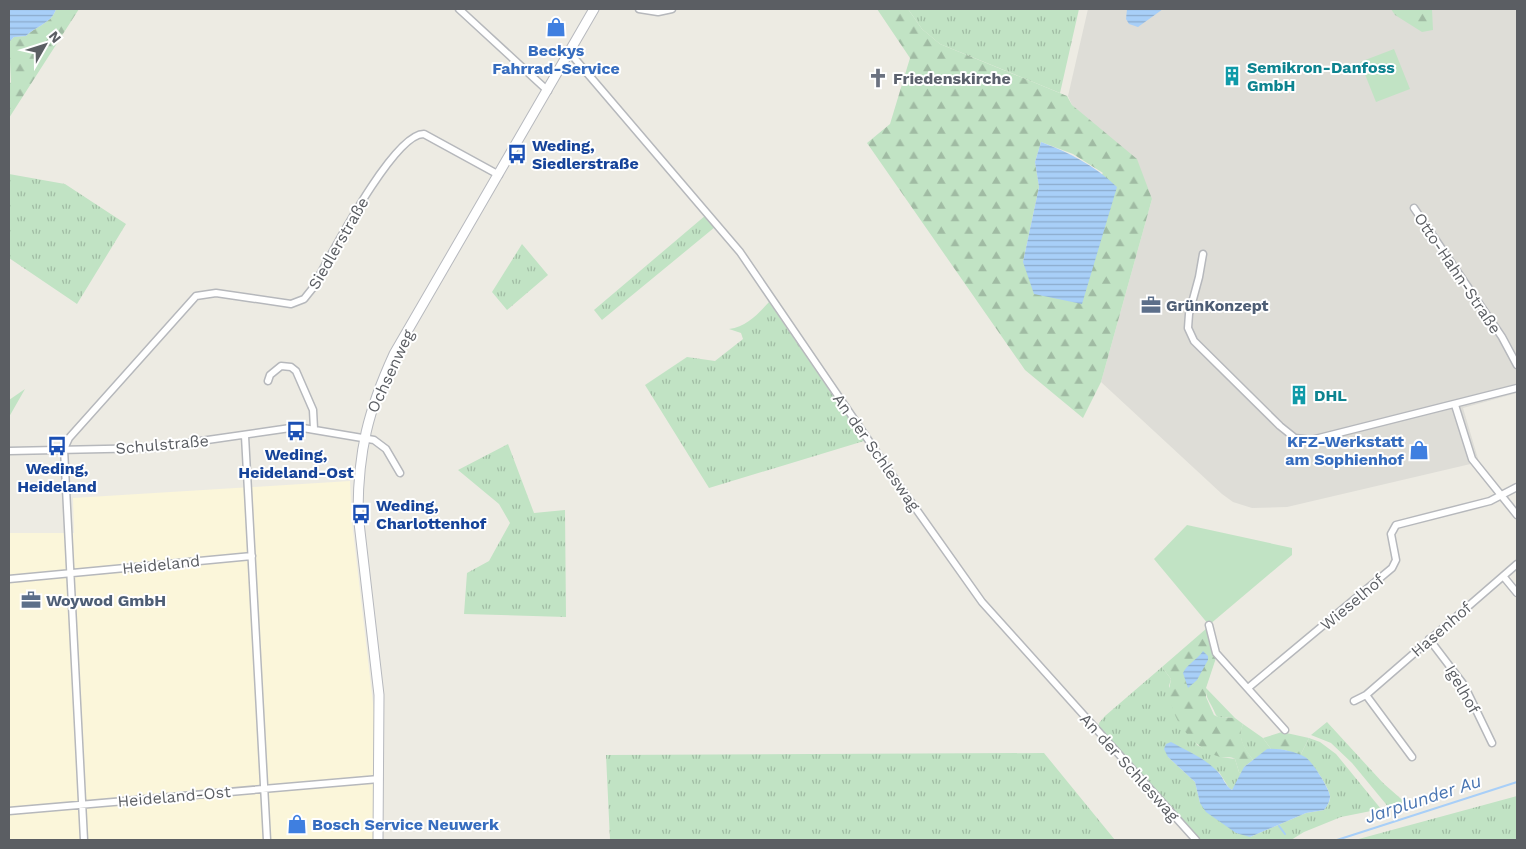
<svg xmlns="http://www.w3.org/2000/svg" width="1526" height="849" font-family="'Work Sans',sans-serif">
<defs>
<pattern id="grass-tufts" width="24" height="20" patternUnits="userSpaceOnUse" patternTransform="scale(1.25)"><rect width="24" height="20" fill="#c1e3c4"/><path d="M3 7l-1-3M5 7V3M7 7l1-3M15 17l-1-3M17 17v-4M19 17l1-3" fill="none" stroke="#a0bba3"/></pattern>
<pattern id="forest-firs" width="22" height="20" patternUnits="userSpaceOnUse" patternTransform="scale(1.25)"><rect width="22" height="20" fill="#c1e3c4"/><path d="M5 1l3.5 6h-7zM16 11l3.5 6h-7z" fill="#a0bba3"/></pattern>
<pattern id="water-rules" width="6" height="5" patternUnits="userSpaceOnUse" patternTransform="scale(1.25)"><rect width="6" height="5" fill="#a8cff8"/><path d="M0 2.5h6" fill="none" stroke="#8cabcc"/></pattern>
</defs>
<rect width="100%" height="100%" fill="#edebe3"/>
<path fill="#fbf6da" d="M 350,481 L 352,522 L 374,712 L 373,840 L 9,840 L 9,533 L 74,533 L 73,498 Z"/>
<path fill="#deddd7" d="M 1088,9 L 1517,9 L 1517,393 L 1463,408 L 1479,462 L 1287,507 L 1252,508 L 1233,502 L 1222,494 L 1101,382 L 1152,199 L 1072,105 L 1068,96 Z"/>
<path fill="url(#grass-tufts)" d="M 908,9 L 1079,9 L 1060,93 L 940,44 L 922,29 Z
M 9,174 L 65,184 L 126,224 L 77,304 L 9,258 Z
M 706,215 L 715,227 L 602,320 L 594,310 Z
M 522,244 L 548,275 L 507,310 L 492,292 Z
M 769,302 L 864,441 L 709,488 L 645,385 L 687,357 L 715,361 L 743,339 L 741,333 L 729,329 C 747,326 757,315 769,302 Z
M 508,444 L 534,513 L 565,510 L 566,617 L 464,614 L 467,573 L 489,561 L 510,523 L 499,504 L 458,470 Z
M 1162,667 L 1171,679 L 1169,686 L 1197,745 L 1221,757 L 1235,759 L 1239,772 L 1243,774 L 1232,790 L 1229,788 L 1219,772 L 1168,757 L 1195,782 L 1200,803 L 1250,837 L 1306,813 L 1324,810 C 1327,806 1331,801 1330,796 C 1328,785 1310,758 1300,756 L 1309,738 L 1320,742 L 1336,754 L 1381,809 L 1341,817 L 1304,832 L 1291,840 L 1201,840 L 1099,727 L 1099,723 L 1105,716 Z
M 1206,688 L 1235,718 C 1211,717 1220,720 1210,703 C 1207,697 1206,696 1206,688 Z
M 1327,722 L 1383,783 L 1408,805 L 1390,809 L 1352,763 L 1331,743 L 1311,735 Z
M 1243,724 L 1263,738 L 1271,749 L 1253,760 C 1244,748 1237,739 1243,724 Z
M 1044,753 L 1115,840 L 610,840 L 606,755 Z
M 1517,796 L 1517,840 L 1355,840 Z"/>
<path fill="url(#forest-firs)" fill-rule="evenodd" d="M 56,9 L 79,9 L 9,118 L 9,85 L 11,82 L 9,42 L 14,37 L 26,36 C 36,26 52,23 56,9 Z
M 877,9 L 908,9 L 922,29 L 940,44 L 1067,96 L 1072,105 L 1137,159 L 1152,199 L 1101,382 L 1083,418 L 1025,370 L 867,143 L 890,124 L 910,58 ZM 1041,142 L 1073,154 L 1103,173 L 1023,262 L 1039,187 L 1035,162 Z
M 1391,9 L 1432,9 L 1433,30 L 1422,32 L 1395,15 Z
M 1207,628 L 1216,658 L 1206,688 L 1206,697 L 1214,715 L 1218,717 L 1235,718 L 1243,724 C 1237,739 1245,748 1253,760 L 1244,767 L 1243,774 L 1239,772 L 1235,759 C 1230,756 1226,758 1220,757 C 1190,747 1163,711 1171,679 L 1162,667 Z
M 1282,732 L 1309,738 L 1300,756 L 1285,750 L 1271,749 L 1263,738 Z"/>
<path fill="#c1e3c4" d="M 1394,49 L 1410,89 L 1376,102 L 1360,62 Z
M 25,389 L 9,417 L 9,400 Z
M 1187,525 L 1292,548 L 1292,555 L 1209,625 L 1154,559 Z"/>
<path fill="url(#water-rules)" d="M 9,9 L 56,9 C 52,23 36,26 26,36 L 14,37 L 9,42 L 9,46 Z
M 1127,9 L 1163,9 L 1138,27 L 1129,24 L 1126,19 Z
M 1041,142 C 1070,153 1094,165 1117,187 L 1082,304 L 1034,294 L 1023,262 L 1039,187 L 1035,162 Z
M 1203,651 L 1208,656 L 1208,660 L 1197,680 L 1188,688 L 1183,673 C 1187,664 1197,660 1203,651 Z
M 1171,742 C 1187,751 1205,758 1218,772 C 1223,777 1225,786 1232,790 L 1244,767 L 1267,749 C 1279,748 1294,751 1305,757 C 1312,761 1329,788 1330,796 C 1330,802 1327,806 1324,810 L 1306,813 L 1250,837 L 1236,833 L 1206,812 L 1200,803 L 1195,782 L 1168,757 L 1164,749 L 1166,744 Z"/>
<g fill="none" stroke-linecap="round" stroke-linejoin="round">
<path stroke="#a8cff8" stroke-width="2" d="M 1279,826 L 1285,834
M 1337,840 L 1517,782"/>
<defs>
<path id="street" d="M 459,9 L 548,91
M 639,9 L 658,12 L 672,9
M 570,53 L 740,252 L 899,485 L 982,602 L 1196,840
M 1414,208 L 1502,337 L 1517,365
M 1203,254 L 1199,277 L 1189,314 L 1188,328 L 1194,341 L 1280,426 L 1295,438 L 1311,440 L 1517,388
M 268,381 L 270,375 L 281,366 L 291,367 L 296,371 L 313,410 L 314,429
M 1455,405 L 1472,459 L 1517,515
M 245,436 L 267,840
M 9,451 L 152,448 L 297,427 L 374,440 L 386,449 L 400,473
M 1503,576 L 1517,593
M 9,579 L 252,556
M 1209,625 L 1216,653 L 1285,730
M 1429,639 L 1464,685 L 1492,743
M 1248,688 L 1392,568 L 1396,560 L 1391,534 L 1396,525 L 1490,501 L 1517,487
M 1366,695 L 1412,757
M 1354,701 L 1366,695 L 1517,564
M 9,811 L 379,779
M 84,840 L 64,449 L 69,438 L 196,296 L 216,293 L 291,304 L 304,299 L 312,289 C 328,261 393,133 424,134 L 499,175"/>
<path id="secondary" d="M 378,840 L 379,695 L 358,514 C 358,451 368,411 394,354 L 594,9"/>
</defs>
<use href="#street" stroke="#b6b8bc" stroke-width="9"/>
<use href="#secondary" stroke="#b7b9be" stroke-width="11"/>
<use href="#street" stroke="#fff" stroke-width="6"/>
<use href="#secondary" stroke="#fff" stroke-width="9"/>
</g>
<defs>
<symbol id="shop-bare" viewBox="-9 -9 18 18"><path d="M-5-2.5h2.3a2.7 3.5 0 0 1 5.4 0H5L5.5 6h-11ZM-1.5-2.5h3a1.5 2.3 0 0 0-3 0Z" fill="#3f7fe0" stroke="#fff" stroke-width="2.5" paint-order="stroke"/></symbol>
<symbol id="building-bare" viewBox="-9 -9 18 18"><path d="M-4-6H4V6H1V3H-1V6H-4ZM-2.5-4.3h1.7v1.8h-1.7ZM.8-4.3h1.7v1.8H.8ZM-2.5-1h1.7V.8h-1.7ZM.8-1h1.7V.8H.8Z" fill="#0f9aa8" stroke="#fff" stroke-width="2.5" paint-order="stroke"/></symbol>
<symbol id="church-bare" viewBox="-9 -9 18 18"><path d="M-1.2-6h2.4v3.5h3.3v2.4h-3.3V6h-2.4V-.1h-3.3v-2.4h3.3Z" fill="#6b7280" stroke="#fff" stroke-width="2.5" paint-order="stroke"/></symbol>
<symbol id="bus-bare" viewBox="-9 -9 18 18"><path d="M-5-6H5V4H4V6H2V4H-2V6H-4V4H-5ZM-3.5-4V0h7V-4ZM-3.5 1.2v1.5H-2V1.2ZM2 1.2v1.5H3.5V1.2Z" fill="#1a4fb4" stroke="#fff" stroke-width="2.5" paint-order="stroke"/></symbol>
<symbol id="office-bare" viewBox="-9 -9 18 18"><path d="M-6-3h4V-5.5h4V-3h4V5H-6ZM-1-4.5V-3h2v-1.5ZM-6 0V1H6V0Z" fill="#5c6f8a" stroke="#fff" stroke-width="2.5" paint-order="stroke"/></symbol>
</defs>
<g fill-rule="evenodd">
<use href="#shop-bare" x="542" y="13" width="28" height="28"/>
<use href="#building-bare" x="1218" y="62" width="28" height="28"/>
<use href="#church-bare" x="864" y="64" width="28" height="28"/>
<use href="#bus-bare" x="503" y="140" width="28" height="28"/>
<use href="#office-bare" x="1137" y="291" width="28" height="28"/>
<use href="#building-bare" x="1285" y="381" width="28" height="28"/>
<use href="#bus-bare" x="282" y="417" width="28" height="28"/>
<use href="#bus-bare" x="43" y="432" width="28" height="28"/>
<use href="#shop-bare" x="1405" y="436" width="28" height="28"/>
<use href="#bus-bare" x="347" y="500" width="28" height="28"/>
<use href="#office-bare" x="17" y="586" width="28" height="28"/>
<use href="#shop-bare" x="283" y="810" width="28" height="28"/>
</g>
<g text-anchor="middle" stroke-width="4" stroke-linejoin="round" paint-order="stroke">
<g font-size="16" font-weight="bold" fill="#366cbe" stroke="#fff">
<text x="556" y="56">Beckys<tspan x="556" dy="18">Fahrrad-Service</tspan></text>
<text x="1404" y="447" text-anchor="end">KFZ-Werkstatt<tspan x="1404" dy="18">am Sophienhof</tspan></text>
<text x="312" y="830" text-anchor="start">Bosch Service Neuwerk</text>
</g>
<g font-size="16" font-weight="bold" fill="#0d838f" stroke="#fff" text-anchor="start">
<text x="1247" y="73">Semikron-Danfoss<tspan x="1247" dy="18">GmbH</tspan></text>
<text x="1314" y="401">DHL</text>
</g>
<g font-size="16" font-weight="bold" fill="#5b616d" stroke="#fff" text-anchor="start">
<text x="893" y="84">Friedenskirche</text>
</g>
<g font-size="16" font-weight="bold" fill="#164399" stroke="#fff" text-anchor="start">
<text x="532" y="151">Weding,<tspan x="532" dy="18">Siedlerstraße</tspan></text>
<text x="296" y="460" text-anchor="middle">Weding,<tspan x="296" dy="18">Heideland-Ost</tspan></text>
<text x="57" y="474" text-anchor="middle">Weding,<tspan x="57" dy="18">Heideland</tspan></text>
<text x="376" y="511">Weding,<tspan x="376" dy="18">Charlottenhof</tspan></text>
</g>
<g font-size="16" fill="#5b5e63" stroke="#fff">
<text transform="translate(338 243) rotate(-60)" y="6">Siedlerstraße</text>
<text transform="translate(1458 273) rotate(56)" y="6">Otto-Hahn-Straße</text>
<text transform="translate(390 371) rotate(-65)" y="6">Ochsenweg</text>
<text transform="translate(162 444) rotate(-5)" y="6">Schulstraße</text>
<text transform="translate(877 452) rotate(55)" y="6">An der Schleswag</text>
<text transform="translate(161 564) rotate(-6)" y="6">Heideland</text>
<text transform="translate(1352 602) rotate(-40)" y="6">Wieselhof</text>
<text transform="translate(1441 629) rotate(-41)" y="6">Hasenhof</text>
<text transform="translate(1463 689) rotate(60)" y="6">Igelhof</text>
<text transform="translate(1130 767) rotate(48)" y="6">An der Schleswag</text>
<text transform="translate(174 796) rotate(-5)" y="6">Heideland-Ost</text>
</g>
<g font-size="16" font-weight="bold" fill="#4e5e75" stroke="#fff" text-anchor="start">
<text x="1166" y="311">GrünKonzept</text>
<text x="46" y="606">Woywod GmbH</text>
</g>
<g font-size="18" font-style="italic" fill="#4975b2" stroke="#fff">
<text transform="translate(1423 799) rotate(-18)" y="6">Jarplunder Au</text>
</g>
</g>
<rect width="1526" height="849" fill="none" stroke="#5b5e63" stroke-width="20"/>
<g transform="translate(45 45) rotate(51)" stroke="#ffffff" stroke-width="4" paint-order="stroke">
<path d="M0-4L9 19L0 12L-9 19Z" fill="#5b5e63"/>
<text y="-8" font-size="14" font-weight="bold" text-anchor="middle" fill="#5b5e63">N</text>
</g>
</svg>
